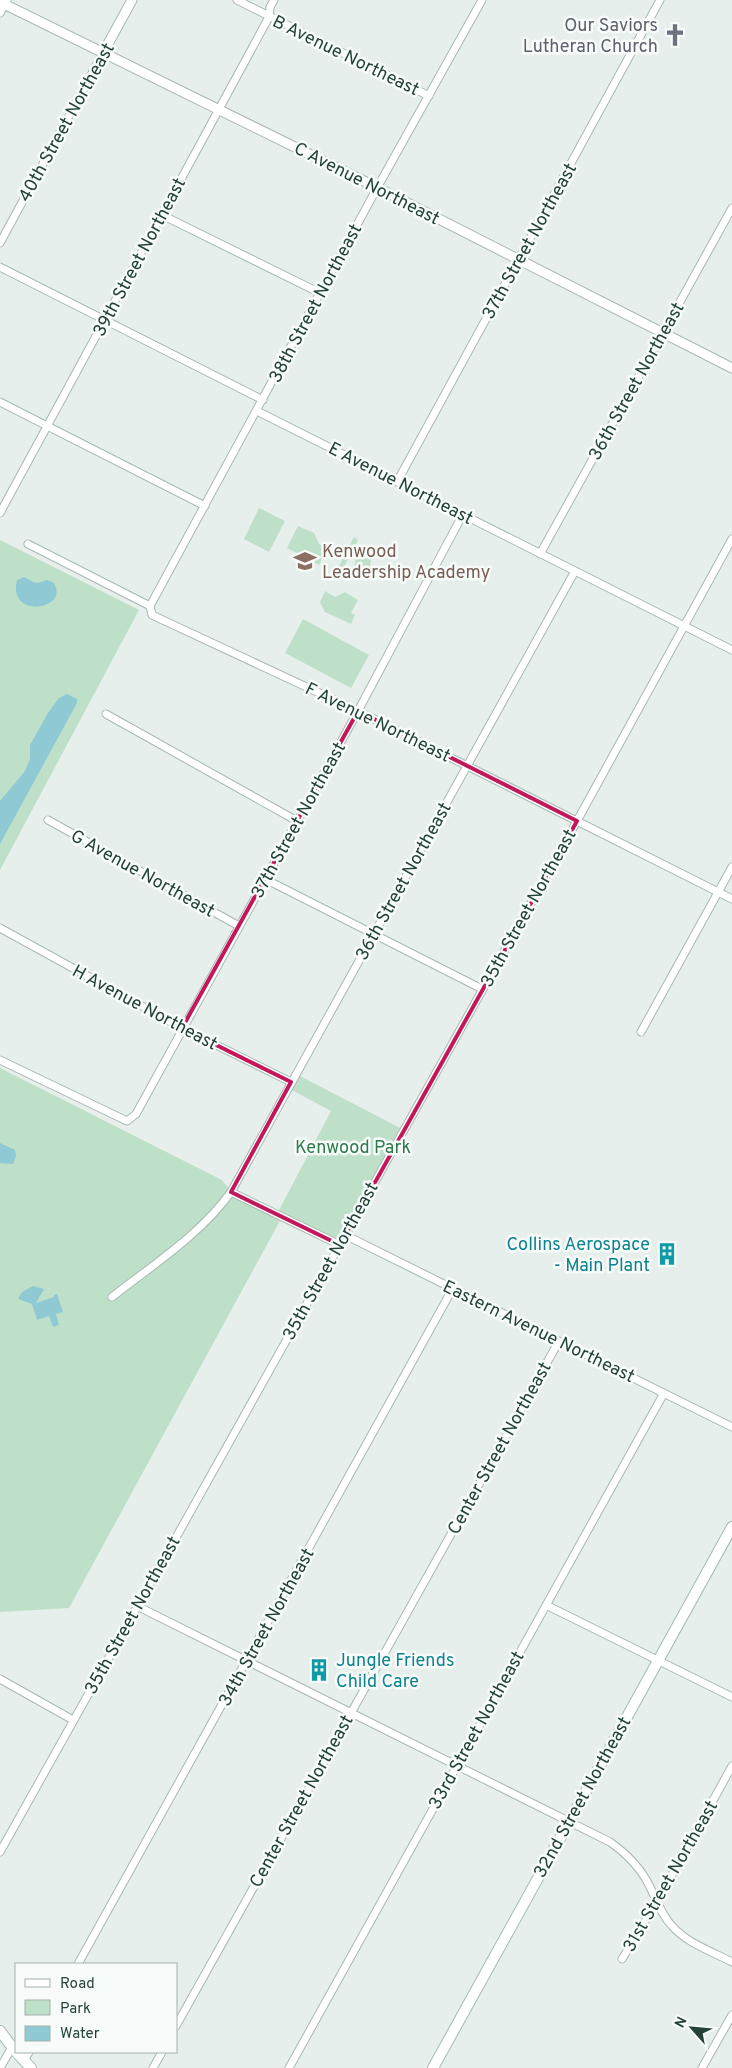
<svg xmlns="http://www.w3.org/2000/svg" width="732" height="2068" font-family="Overpass,sans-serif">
<rect width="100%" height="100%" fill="#e6efeb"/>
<path fill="#bfe0c8" d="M 259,508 L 285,521 L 269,552 L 244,539 Z
M 298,526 L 314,533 L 319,544 L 327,548 L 319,565 L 287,548 Z
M 354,537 L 358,540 L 343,569 L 339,566 Z
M 0,540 L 139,610 L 0,870 Z
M 356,557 L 371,559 L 369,573 L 354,572 Z
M 325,591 L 335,597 L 345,592 L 358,600 L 351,613 L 355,615 L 351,624 L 325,612 L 320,602 Z
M 303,619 L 369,655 L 351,688 L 285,653 Z
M 0,1068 L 222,1180 L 231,1192 L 277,1214 L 331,1111 L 288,1088 L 296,1074 L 404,1130 L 340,1245 L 282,1217 L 69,1608 L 0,1612 Z"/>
<path fill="#8ec9d4" d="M 24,577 C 37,583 32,585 47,580 L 54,583 C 70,610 7,620 17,580 Z
M 67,694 L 77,699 L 77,703 L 0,844 L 0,801 L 25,771 L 30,759 L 30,745 L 48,713 L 59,698 Z
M 0,1143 L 15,1150 L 16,1156 L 13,1164 L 0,1163 Z
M 33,1286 L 44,1289 L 36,1303 L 54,1297 L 54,1295 L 57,1294 L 63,1312 L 56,1314 L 59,1325 L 53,1327 L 49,1316 L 37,1320 L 32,1304 L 18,1299 L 22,1292 Z"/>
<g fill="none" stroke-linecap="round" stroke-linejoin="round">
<defs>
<path id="minor" d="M 237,0 L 429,96
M 0,13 L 7,0
M 162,215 L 320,293
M 0,243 L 103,53
M 0,267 L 263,400
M 0,402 L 205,506
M 257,411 L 732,650
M 397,482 L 660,0
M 0,513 L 269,17 L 270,7 L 274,0
M 28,544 L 150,606 L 152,615 L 358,711 L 732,899
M 540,554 L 732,208
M 150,606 L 377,188 L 482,0
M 106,714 L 297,821
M 48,820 L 239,926
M 265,879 L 482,989
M 0,928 L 182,1028 L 291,1082
M 641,1032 L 732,867
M 0,1060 L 127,1121 L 136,1114 L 358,711 L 463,514
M 231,1192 L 340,1245
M 345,1235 L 732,1427
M 112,1297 C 154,1264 200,1235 231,1192 L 575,571
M 546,1605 L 732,1697
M 137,1606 L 610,1842 C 627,1854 641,1868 650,1887 C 657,1901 662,1916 673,1927 C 687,1943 713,1952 732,1962
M 0,1679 L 73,1720
M 0,1852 L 577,821 L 732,539
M 622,1959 L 657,1902 L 732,1766
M 78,1964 L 453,1288
M 176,2026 L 559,1341
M 24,2061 L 29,2052
M 0,2068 L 12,2047
M 153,2068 L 162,2052
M 289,2068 L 664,1393
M 702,2068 L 732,2015"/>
<path id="tertiary" d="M 0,2 L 370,184 L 732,368
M 103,53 L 132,0"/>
<path id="secondary" d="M 0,2031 L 16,2052
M 16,2052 L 31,2068
M 433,2068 L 732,1527"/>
</defs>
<use href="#minor" stroke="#a8b8b2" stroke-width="9"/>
<use href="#tertiary" stroke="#a8b8b2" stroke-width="11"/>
<use href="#secondary" stroke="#a4bbb3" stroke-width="12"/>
<use href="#minor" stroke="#fff" stroke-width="7"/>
<use href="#tertiary" stroke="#fff" stroke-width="9"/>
<use href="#secondary" stroke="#fff" stroke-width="10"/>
</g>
<path fill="none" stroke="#c2185b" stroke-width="4" stroke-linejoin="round" d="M 358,711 L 577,821 L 340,1245 L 231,1192 L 291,1082 L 182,1028 Z"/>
<defs>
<symbol id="church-bare" viewBox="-9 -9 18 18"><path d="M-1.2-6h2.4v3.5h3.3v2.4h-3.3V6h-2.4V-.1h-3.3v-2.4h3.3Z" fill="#6b7280" stroke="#f7fbf9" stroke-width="2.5" paint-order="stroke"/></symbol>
<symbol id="school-bare" viewBox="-9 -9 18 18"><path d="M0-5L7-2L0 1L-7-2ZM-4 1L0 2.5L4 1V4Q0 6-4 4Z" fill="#8d6e63" stroke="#f7fbf9" stroke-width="2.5" paint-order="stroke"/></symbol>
<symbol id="building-bare" viewBox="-9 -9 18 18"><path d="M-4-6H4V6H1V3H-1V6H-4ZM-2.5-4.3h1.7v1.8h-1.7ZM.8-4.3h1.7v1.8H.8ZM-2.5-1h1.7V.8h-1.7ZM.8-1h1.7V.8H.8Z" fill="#0f9aa8" stroke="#f7fbf9" stroke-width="2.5" paint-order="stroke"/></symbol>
</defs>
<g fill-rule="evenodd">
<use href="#church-bare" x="659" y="19" width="32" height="32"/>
<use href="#school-bare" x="289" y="545" width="32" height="32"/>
<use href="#building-bare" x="651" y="1238" width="32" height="32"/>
<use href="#building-bare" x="303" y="1654" width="32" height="32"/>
</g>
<g text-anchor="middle" stroke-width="5" stroke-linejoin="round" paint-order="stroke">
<g font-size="18" fill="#5b616d" stroke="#f7fbf9" text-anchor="end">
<text x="658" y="31">Our Saviors<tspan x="658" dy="21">Lutheran Church</tspan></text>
</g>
<g font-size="18" fill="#24423a" stroke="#f7fbf9">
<text transform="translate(346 55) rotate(26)" y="6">B Avenue Northeast</text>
<text transform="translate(66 122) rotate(-61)" y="6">40th Street Northeast</text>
<text transform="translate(367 183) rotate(27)" y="6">C Avenue Northeast</text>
<text transform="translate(529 241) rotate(-61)" y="6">37th Street Northeast</text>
<text transform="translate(139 257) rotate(-62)" y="6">39th Street Northeast</text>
<text transform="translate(315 303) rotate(-62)" y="6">38th Street Northeast</text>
<text transform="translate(636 381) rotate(-61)" y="6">36th Street Northeast</text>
<text transform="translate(401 483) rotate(27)" y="6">E Avenue Northeast</text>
<text transform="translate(378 722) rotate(26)" y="6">F Avenue Northeast</text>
<text transform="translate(298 820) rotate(-61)" y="6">37th Street Northeast</text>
<text transform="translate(143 873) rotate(29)" y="6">G Avenue Northeast</text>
<text transform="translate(403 881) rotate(-61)" y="6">36th Street Northeast</text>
<text transform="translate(528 908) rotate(-61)" y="6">35th Street Northeast</text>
<text transform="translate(145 1007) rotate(28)" y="6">H Avenue Northeast</text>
<text transform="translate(330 1261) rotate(-61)" y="6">35th Street Northeast</text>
<text transform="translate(539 1331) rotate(26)" y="6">Eastern Avenue Northeast</text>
<text transform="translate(499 1448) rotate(-61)" y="6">Center Street Northeast</text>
<text transform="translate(132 1615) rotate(-61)" y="6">35th Street Northeast</text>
<text transform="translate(266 1627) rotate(-61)" y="6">34th Street Northeast</text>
<text transform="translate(476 1730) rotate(-61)" y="6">33rd Street Northeast</text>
<text transform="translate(582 1797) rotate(-61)" y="6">32nd Street Northeast</text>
<text transform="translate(301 1801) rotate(-61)" y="6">Center Street Northeast</text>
<text transform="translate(670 1876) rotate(-60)" y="6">31st Street Northeast</text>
</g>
<g font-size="18" fill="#785e54" stroke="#f7fbf9" text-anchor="start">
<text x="322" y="557">Kenwood<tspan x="322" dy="21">Leadership Academy</tspan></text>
</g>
<g font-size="18" fill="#2d7a4b" stroke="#f7fbf9">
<text x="353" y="1153">Kenwood Park</text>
</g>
<g font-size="18" fill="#0d838f" stroke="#f7fbf9" text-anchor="end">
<text x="650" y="1250">Collins Aerospace<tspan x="650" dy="21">- Main Plant</tspan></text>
<text x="336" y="1666" text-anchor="start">Jungle Friends<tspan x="336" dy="21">Child Care</tspan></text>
</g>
</g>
<rect x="15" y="1963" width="162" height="90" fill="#f7fbf9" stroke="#a3b1ad"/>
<rect x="25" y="1979" width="25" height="8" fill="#ffffff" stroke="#a3b1ad"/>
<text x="60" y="1988" font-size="15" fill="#24423a">Road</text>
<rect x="25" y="2000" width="25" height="15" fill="#bfe0c8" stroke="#a3b1ad"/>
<text x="60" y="2013" font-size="15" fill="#24423a">Park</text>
<rect x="25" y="2026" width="25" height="15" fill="#8ec9d4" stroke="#a3b1ad"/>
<text x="60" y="2038" font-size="15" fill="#24423a">Water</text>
<g transform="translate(692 2028) rotate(297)" stroke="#f7fbf9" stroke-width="4" paint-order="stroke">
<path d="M0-4L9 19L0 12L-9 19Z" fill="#24423a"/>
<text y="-8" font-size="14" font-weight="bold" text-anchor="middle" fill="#24423a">N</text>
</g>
</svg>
